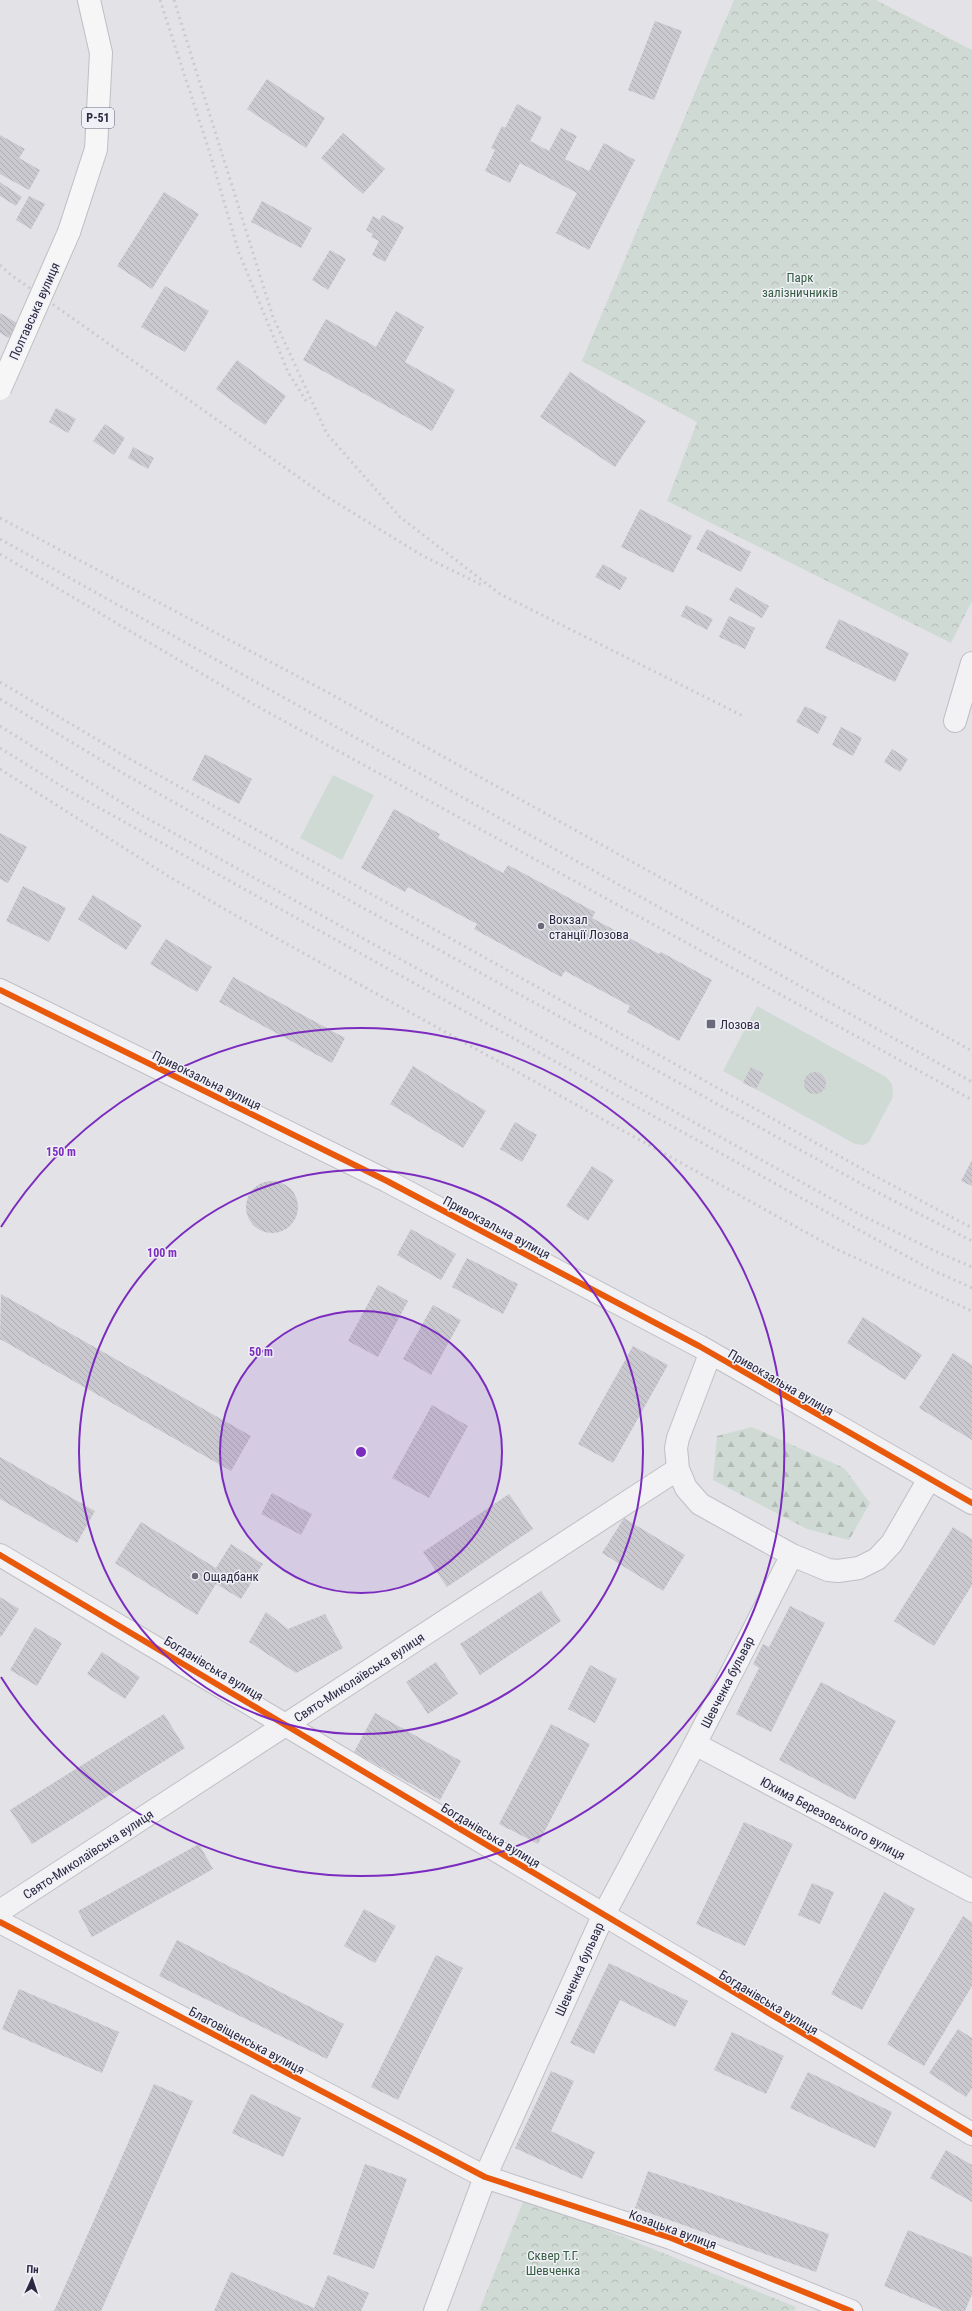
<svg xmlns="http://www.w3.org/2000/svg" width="972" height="2311" font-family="'Roboto Condensed',sans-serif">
<defs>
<pattern id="forest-firs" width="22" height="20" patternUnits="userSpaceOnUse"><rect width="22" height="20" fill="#d0dad4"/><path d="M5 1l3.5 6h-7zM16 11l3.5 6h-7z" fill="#b3bbb7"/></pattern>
<pattern id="park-crowns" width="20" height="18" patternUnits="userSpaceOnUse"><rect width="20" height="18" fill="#d0dad4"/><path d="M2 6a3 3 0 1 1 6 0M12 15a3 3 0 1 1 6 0" fill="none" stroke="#b3bbb7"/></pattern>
<pattern id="building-back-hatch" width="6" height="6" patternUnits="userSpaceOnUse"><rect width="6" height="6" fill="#cac9cf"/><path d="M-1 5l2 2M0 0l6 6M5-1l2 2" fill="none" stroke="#aeadb3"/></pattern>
</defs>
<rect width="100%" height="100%" fill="#e2e2e7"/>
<path fill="#d0dad4" d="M 333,775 L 374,795 L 342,860 L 300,838 Z
M 757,1006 L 886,1077 L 892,1084 L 893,1097 L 869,1142 L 864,1145 L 855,1144 L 723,1071 Z"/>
<path fill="url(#forest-firs)" d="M 752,1427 L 844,1468 L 870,1503 L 849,1540 L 807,1529 L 713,1480 L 717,1436 Z"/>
<path fill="url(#park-crowns)" d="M 734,0 L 876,0 L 972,50 L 972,601 L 951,643 L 667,501 L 697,422 L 582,361 Z
M 525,2197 L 796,2307 L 794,2311 L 479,2311 Z"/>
<path fill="url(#building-back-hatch)" d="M 655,21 L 682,31 L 654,100 L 628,90 Z
M 267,79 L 325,118 L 306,148 L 247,109 Z
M 517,104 L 542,117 L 530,141 L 549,151 L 561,128 L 577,136 L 565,159 L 589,171 L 604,143 L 635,160 L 589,250 L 556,233 L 577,193 L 520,163 L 510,183 L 485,171 L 495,150 L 491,148 L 502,126 L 505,128 Z
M 343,133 L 385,169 L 363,194 L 321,158 Z
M 0,135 L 25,149 L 19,158 L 40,170 L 29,190 L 0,174 Z
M 0,182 L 22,197 L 16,206 L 0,196 Z
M 164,192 L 199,214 L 152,289 L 117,266 Z
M 29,196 L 45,204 L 31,229 L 16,220 Z
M 262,201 L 312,228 L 301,248 L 251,222 Z
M 382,215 L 404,227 L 385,262 L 372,255 L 379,241 L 371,237 L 373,234 L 366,230 L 373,216 L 380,220 Z
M 330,250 L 346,259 L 328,290 L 312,280 Z
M 165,286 L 209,311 L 185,352 L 141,327 Z
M 396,311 L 424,327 L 405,362 L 455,390 L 432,431 L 303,360 L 326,319 L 376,347 Z
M 0,313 L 17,323 L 9,338 L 0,333 Z
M 237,360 L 286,396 L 265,425 L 216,389 Z
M 570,372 L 646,421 L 615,467 L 540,417 Z
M 56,408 L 76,419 L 68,433 L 49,422 Z
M 105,424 L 125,438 L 114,455 L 93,441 Z
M 133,447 L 154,458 L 148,469 L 128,458 Z
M 640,509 L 692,536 L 673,573 L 621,547 Z
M 707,529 L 751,552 L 741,572 L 696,549 Z
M 603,564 L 627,578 L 620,590 L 595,577 Z
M 736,587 L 769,606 L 762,618 L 729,600 Z
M 686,605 L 713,619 L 707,630 L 681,616 Z
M 729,616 L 755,628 L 745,649 L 719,637 Z
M 839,619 L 909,653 L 895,682 L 825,648 Z
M 805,706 L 827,717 L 818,734 L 796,722 Z
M 841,727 L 862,738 L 853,756 L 832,745 Z
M 892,749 L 908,759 L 900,772 L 884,762 Z
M 205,754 L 252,779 L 239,804 L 192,780 Z
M 394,809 L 440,834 L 438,838 L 503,873 L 508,865 L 595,912 L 592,918 L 659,954 L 661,952 L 712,980 L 679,1041 L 627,1012 L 630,1006 L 565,971 L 561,977 L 474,929 L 477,924 L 408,887 L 405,892 L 361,868 Z
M 0,833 L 27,847 L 8,883 L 0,879 Z
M 23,886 L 66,908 L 49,942 L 6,921 Z
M 93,895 L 142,925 L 126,950 L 78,919 Z
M 166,939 L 212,967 L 197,992 L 150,964 Z
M 233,977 L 345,1038 L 332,1063 L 219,1002 Z
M 413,1066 L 486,1111 L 463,1148 L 390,1104 Z
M 751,1067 L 764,1074 L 756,1089 L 743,1083 Z
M804 1083a11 11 0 1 1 22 0a11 11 0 1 1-22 0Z
M 515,1122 L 537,1135 L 522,1162 L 500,1149 Z
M 972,1160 L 972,1186 L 961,1181 Z
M 592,1166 L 614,1180 L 588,1221 L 566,1206 Z
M246 1207a26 26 0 1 1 52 0a26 26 0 1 1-52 0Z
M 411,1229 L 456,1254 L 441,1280 L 397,1255 Z
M 467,1258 L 518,1284 L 503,1314 L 452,1287 Z
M 378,1285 L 408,1301 L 378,1357 L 348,1341 Z
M 1,1294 L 251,1436 L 231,1471 L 0,1339 Z
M 433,1305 L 461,1320 L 431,1375 L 403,1359 Z
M 863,1317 L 922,1355 L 905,1380 L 847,1343 Z
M 633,1346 L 668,1365 L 613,1463 L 578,1444 Z
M 953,1353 L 972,1365 L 972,1440 L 919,1408 Z
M 432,1405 L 468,1426 L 429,1498 L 392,1478 Z
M 0,1457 L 95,1511 L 77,1543 L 0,1499 Z
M 272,1493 L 312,1514 L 301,1535 L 261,1514 Z
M 509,1494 L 533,1529 L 447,1587 L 423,1552 Z
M 624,1518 L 685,1555 L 663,1591 L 602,1553 Z
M 141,1522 L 216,1568 L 231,1544 L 263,1564 L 241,1599 L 216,1584 L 197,1615 L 115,1563 Z
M 953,1527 L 972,1539 L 972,1585 L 934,1646 L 894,1621 Z
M 541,1591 L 561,1621 L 480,1675 L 460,1644 Z
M 0,1597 L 19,1609 L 1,1637 L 0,1636 Z
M 790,1606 L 825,1623 L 771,1732 L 736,1714 L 759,1668 L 753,1664 L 763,1644 L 769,1647 Z
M 266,1612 L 288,1629 L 325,1614 L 343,1648 L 296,1673 L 249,1642 Z
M 35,1627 L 62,1643 L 37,1686 L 10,1670 Z
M 102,1652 L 140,1677 L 125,1699 L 87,1674 Z
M 436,1662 L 458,1694 L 428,1714 L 406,1682 Z
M 590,1665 L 617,1679 L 595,1723 L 568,1709 Z
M 821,1682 L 896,1721 L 855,1800 L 779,1760 Z
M 375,1713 L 461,1761 L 440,1800 L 354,1752 Z
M 164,1714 L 185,1748 L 32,1844 L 10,1810 Z
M 551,1724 L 590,1744 L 538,1844 L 499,1824 Z
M 744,1822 L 793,1844 L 745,1946 L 696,1924 Z
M 199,1844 L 213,1869 L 92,1937 L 78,1911 Z
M 812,1883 L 834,1892 L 820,1924 L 798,1915 Z
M 884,1892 L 915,1909 L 862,2010 L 831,1994 Z
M 364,1909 L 396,1926 L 375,1963 L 344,1946 Z
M 963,1916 L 972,1922 L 972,1986 L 924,2066 L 887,2044 Z
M 177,1940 L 344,2024 L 327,2059 L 159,1976 Z
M 436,1955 L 463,1968 L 398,2100 L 371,2087 Z
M 609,1963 L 688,2001 L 675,2027 L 620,2000 L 594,2054 L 570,2043 Z
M 19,1989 L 119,2032 L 102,2073 L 2,2029 Z
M 958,2029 L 972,2038 L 972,2088 L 966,2097 L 929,2073 Z
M 732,2032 L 784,2056 L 766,2094 L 714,2070 Z
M 551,2071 L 574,2081 L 551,2131 L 595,2152 L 582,2179 L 515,2148 Z
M 808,2072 L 892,2112 L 875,2148 L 790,2108 Z
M 154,2084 L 193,2101 L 101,2311 L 54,2311 Z
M 251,2094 L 301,2118 L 283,2157 L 232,2133 Z
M 946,2150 L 972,2165 L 972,2202 L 930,2178 Z
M 365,2164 L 407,2179 L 374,2269 L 333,2254 Z
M 648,2171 L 829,2234 L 816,2272 L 635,2208 Z
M 908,2230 L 972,2257 L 972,2294 L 965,2311 L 943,2311 L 884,2286 Z
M 231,2272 L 314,2308 L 328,2275 L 369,2293 L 361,2311 L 214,2311 Z"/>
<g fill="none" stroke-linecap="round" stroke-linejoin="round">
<defs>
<path id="minor" d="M 955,721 L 972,663
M 0,990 L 387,1181 L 699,1346 L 972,1503
M 710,1354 L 678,1438 L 676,1448 L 678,1469 L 686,1488 L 700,1504 L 792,1555 L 828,1570 L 838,1571 L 859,1568 L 877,1559 L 892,1543 L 929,1479
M 0,1555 L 972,2134
M 695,1744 L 972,1891
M 0,1911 L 678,1469
M 0,1922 L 485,2177 L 671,2238 L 851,2311
M 435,2311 L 485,2177 L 603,1916 L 695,1744 L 792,1555"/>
<path id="major" d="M 69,232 L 96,149 L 101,53 L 89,0"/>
</defs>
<use href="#minor" stroke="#bfbfc5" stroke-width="24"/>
<use href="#major" stroke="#bfbec5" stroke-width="24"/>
<use href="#minor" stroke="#f2f2f4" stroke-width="22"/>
<use href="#major" stroke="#f6f6f7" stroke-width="22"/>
<path stroke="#cbcbcf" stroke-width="3" stroke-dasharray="2 4" stroke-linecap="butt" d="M 160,0 L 208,147 L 239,253 L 288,372 L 308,404
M 174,0 L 273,317 L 327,434 L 400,517 L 500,594 L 745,717
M 0,265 L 11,275 L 324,495 L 423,556 L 482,585
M 0,518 L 329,693 L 972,1051
M 0,539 L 972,1082
M 0,554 L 253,704 L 972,1100
M 0,682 L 130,759 L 875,1176 L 972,1228
M 0,699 L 126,775 L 228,833 L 869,1188 L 972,1241
M 0,726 L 143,816 L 213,855 L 857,1213 L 937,1252 L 972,1267
M 0,748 L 71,792 L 219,875 L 850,1225 L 930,1269 L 972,1288
M 0,769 L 168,876 L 233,914 L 836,1249 L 972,1311"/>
<defs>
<path id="major-bridge" d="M 0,389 L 69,232"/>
</defs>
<use href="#major-bridge" stroke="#bfbec5" stroke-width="24" stroke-linecap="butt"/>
<use href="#major-bridge" stroke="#f6f6f7" stroke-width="22"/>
<defs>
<path id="cycleway" d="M 0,990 L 387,1181 L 699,1346 L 972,1503
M 0,1555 L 972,2134
M 0,1922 L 485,2177 L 671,2238 L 851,2311"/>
</defs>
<use href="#cycleway" stroke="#f0f0f7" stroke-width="8"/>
<use href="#cycleway" stroke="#e8590c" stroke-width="6"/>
</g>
<circle cx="361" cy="1452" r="141" fill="#7b2cbf" fill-opacity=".12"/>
<g fill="none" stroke="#7b2cbf" stroke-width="2">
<circle cx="361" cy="1452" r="141"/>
<circle cx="361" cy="1452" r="282"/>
<path d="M1 1227A424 424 0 1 1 1 1677"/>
</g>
<g fill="#6b6a7b" stroke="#f0f0f7" stroke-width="1.5">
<circle cx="541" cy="926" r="4"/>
<rect x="706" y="1019" width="10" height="10" rx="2"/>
<circle cx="195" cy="1576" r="4"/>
</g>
<g text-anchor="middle" stroke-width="3" stroke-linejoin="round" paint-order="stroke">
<rect fill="#f0f0f7" stroke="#666578" stroke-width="1" x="82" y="108" width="32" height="20" rx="3"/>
<g font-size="12" font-weight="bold" fill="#2b2941">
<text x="98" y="122">Р-51</text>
</g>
<g font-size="13" fill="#365d41" stroke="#f0f0f7">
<text x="800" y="282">Парк<tspan x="800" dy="15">залізничників</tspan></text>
<text x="553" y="2260">Сквер Т.Г.<tspan x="553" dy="15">Шевченка</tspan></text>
</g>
<g font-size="13" fill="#2b2941" stroke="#f0f0f7">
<text transform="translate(34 311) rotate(-66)" y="5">Полтавська вулиця</text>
<text transform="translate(207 1080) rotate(26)" y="5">Привокзальна вулиця</text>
<text transform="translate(497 1227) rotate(28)" y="5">Привокзальна вулиця</text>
<text transform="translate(781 1382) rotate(30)" y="5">Привокзальна вулиця</text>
<text transform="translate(214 1668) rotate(31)" y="5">Богданівська вулиця</text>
<text transform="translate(359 1677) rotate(-33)" y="5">Свято-Миколаївська вулиця</text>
<text transform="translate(727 1682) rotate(-63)" y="5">Шевченка бульвар</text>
<text transform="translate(833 1818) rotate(28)" y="5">Юхима Березовського вулиця</text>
<text transform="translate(491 1835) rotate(31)" y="5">Богданівська вулиця</text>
<text transform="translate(88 1854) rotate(-33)" y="5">Свято-Миколаївська вулиця</text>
<text transform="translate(579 1969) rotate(-66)" y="5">Шевченка бульвар</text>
<text transform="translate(769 2002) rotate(31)" y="5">Богданівська вулиця</text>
<text transform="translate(247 2040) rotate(28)" y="5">Благовіщенська вулиця</text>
<text transform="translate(673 2229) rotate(20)" y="5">Козацька вулиця</text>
</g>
<g font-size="13" fill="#2b2941" stroke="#f0f0f7" text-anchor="start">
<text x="549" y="924">Вокзал<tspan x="549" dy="15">станції Лозова</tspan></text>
<text x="720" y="1029">Лозова</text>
<text x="203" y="1581">Ощадбанк</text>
</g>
</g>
<circle cx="361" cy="1452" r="6" fill="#7b2cbf" stroke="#f0f0f7" stroke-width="2"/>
<g font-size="12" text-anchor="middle" font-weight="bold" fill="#7b2cbf" stroke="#f0f0f7" stroke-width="3" stroke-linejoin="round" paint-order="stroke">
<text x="61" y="1156">150 m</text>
<text x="162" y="1257">100 m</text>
<text x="261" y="1356">50 m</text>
</g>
<g transform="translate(32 2279) rotate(3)" stroke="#f0f0f7" stroke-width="3" paint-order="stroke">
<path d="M0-3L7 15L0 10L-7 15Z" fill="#2b2941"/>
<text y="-6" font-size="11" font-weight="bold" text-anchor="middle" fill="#2b2941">Пн</text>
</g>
</svg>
